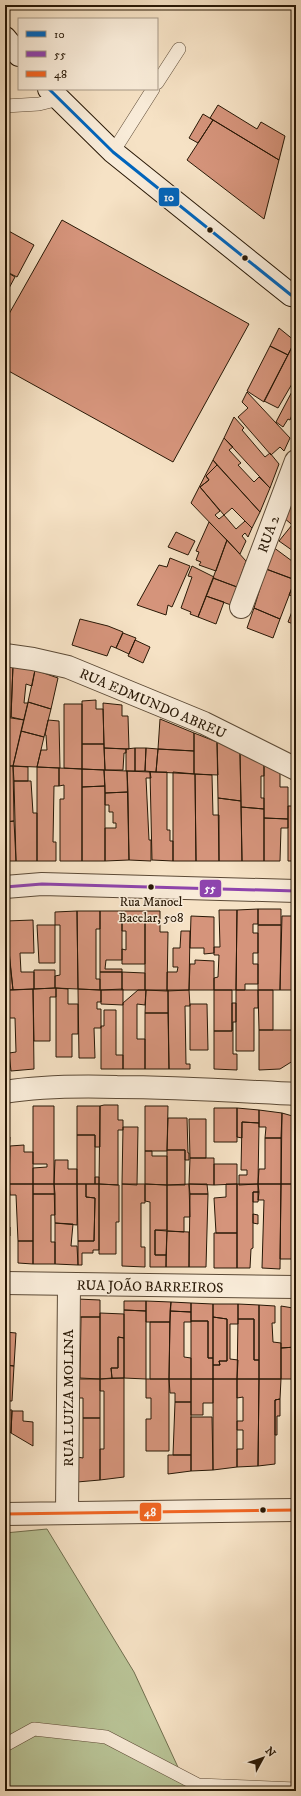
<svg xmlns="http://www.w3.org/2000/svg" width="301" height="1796" font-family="'IM FELL DW Pica',serif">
<rect width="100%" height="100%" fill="#f6e2c5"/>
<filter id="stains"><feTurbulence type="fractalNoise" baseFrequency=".005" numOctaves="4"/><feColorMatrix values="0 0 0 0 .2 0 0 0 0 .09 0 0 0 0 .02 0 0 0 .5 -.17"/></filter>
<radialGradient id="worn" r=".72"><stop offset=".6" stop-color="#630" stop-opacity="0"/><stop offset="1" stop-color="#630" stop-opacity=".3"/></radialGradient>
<path fill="#b9c497" stroke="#706e4e" d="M 47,1529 L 134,1672 L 189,1791 L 5,1791 L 5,1533 Z"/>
<path fill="#d5947b" stroke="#281806" d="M 218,105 L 257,129 L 261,122 L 285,136 L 279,160 L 210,118 Z
M 203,114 L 213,120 L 198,143 L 189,138 Z
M 213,120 L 279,160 L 264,219 L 187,160 Z
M 62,220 L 249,324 L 173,462 L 5,369 L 5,321 Z
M 5,229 L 34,245 L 17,277 L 5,271 Z
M 5,271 L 15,277 L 8,290 L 5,289 Z
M 279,328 L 295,341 L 288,355 L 270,346 Z
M 295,341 L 296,377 L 278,408 L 264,401 Z
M 270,346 L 288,355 L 264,402 L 247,391 Z
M 296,384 L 296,418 L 292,415 L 290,420 L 288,419 L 283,427 L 276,422 Z
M 247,392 L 290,438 L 284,451 L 280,447 L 271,455 L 238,417 L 248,408 L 242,402 Z
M 234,417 L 244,428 L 242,430 L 265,457 L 270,453 L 279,464 L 270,488 L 224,438 Z
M 224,438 L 233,447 L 229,450 L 241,463 L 238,465 L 254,482 L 259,477 L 270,488 L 260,512 L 213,460 Z
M 213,460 L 217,465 L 206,476 L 209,480 L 200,487 L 220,511 L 215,515 L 219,519 L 224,515 L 236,529 L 245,521 L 252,528 L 248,537 L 245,533 L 242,536 L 246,541 L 240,554 L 191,503 Z
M 217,465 L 260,512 L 252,528 L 232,508 L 224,515 L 200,487 L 209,480 L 206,476 Z
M 288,506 L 296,512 L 296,528 L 284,518 Z
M 209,522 L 227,540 L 216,571 L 199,565 L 201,562 L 196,560 L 199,552 L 196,551 Z
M 292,525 L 296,528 L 296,553 L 279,541 Z
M 176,532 L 195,541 L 188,555 L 168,547 Z
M 227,540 L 246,561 L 237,587 L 213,578 Z
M 273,547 L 296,564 L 296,580 L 266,569 Z
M 170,558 L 190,566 L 172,607 L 168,605 L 166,615 L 137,605 L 159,565 L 167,567 Z
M 192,566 L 214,577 L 198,617 L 190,614 L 191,612 L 181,608 L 192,577 L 188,576 Z
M 266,569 L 295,580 L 280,619 L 254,608 Z
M 213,578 L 237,587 L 231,605 L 206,596 Z
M 295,580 L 296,580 L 296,597 L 289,595 Z
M 206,596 L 224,602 L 216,624 L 198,617 Z
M 296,601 L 296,625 L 288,622 Z
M 254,608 L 280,619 L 273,638 L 247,628 Z
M 80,619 L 108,626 L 123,632 L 116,648 L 111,646 L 107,656 L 72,645 Z
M 123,633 L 136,638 L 129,654 L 116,648 Z
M 135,640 L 150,647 L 143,663 L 128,656 Z
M 5,664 L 13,665 L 11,717 L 5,717 Z
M 13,665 L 35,670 L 32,686 L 26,684 L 24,703 L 28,703 L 24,720 L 11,717 Z
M 35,670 L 58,678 L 51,709 L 28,702 Z
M 96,700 L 96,709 L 103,709 L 104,744 L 82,744 L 82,701 Z
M 28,702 L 51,709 L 44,737 L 21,731 Z
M 103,703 L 122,705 L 122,716 L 128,716 L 129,749 L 104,748 Z
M 64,704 L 82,704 L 82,769 L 64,768 Z
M 5,717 L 24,720 L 13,766 L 5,766 Z
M 160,719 L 194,733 L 194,751 L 158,749 Z
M 48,720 L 59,721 L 60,768 L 37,767 L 41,750 L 47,750 L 46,735 L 45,735 Z
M 21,731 L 44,737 L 37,767 L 13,766 Z
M 194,733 L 217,742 L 218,775 L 194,774 Z
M 217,742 L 240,753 L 241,801 L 218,798 Z
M 82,744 L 104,744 L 105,770 L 82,769 Z
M 104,748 L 126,749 L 126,753 L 124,753 L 123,770 L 105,770 Z
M 135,748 L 135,771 L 126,771 L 126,749 Z
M 135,748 L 146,748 L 145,771 L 135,771 Z
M 146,748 L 158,749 L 156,772 L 145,771 Z
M 158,749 L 194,751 L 194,774 L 156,772 Z
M 240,753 L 264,763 L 264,776 L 261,776 L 261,798 L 264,798 L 264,809 L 241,807 Z
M 264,763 L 280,770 L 280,787 L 288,787 L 288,819 L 264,818 Z
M 5,766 L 13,766 L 14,821 L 5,822 Z
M 13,766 L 28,767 L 28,781 L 14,781 Z
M 37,767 L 59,768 L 59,786 L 54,786 L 53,842 L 56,842 L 56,861 L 37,861 Z
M 59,768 L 82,769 L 82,861 L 60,861 L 60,799 L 64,799 L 64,785 L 59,786 Z
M 82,769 L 104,770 L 105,786 L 82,787 Z
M 104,770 L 127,771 L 128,792 L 105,793 Z
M 127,771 L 150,772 L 151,778 L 146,778 L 149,840 L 151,840 L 151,861 L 129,860 Z
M 150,772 L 167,772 L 167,830 L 170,830 L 170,841 L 173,841 L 173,861 L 152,860 Z
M 173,772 L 195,774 L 196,861 L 173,861 Z
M 195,774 L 212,775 L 213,815 L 219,815 L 219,861 L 196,861 Z
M 14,781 L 31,781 L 33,813 L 37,813 L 37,861 L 16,861 Z
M 105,786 L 105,861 L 82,861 L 82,787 Z
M 128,792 L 129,860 L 105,861 L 105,828 L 116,828 L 116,823 L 113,823 L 113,812 L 109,812 L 109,805 L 105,805 L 105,793 Z
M 218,798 L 241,801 L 242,861 L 219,861 Z
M 288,806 L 296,806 L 296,858 L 292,861 L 288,861 Z
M 241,807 L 264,809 L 264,861 L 242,861 Z
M 264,818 L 288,819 L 288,828 L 281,828 L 280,861 L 264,861 Z
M 14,821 L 16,861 L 5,861 L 5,822 Z
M 258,909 L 281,909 L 281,925 L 258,925 Z
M 258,909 L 258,924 L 253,924 L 253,933 L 258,933 L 258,953 L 253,953 L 253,964 L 258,964 L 258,984 L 245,984 L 245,990 L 236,990 L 237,910 Z
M 219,910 L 237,910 L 236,990 L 214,990 L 214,978 L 218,977 L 219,955 L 214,955 L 214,947 L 220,947 Z
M 77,911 L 100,911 L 100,929 L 96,929 L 96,979 L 100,979 L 100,990 L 78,989 Z
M 77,911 L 78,989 L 55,988 L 55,976 L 60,975 L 60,925 L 55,925 L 55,912 Z
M 100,911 L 122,911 L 122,960 L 106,960 L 105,969 L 122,969 L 122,972 L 100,972 Z
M 122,911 L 145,911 L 145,964 L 122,964 L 122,949 L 126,950 L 126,931 L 122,931 Z
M 145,911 L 160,911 L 160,932 L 168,932 L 167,991 L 145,990 Z
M 191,916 L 214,917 L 214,953 L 204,954 L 204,948 L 190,948 Z
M 282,916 L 296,916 L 296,990 L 280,990 Z
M 33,920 L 34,953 L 20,953 L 21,972 L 34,972 L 34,989 L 13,990 L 6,921 Z
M 37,925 L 55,925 L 55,963 L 39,963 Z
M 258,925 L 281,925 L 280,990 L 258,990 Z
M 181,931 L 190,931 L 189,990 L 167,991 L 167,972 L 177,972 L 178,967 L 173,967 L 173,948 L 180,948 Z
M 9,954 L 13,990 L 5,990 L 5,955 Z
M 195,960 L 214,961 L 214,990 L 189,990 L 190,964 L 195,964 Z
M 34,970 L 55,970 L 55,988 L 34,989 Z
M 100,972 L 122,972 L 122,990 L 100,990 Z
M 122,972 L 145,973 L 145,990 L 122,990 Z
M 56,988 L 56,997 L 50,997 L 50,1041 L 34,1041 L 33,989 Z
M 56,988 L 68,989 L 68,1004 L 78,1004 L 78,1034 L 72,1034 L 72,1057 L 56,1057 Z
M 33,989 L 34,1069 L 11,1071 L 9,1053 L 16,1052 L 15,1018 L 7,1018 L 5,990 Z
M 78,989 L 101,990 L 101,1002 L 97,1002 L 97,1009 L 101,1009 L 101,1028 L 94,1028 L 95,1058 L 79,1058 Z
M 123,989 L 123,1005 L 101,1004 L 101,990 Z
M 138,990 L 146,990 L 145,1005 L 137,1004 L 137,1039 L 145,1039 L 145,1069 L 123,1069 L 123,1003 Z
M 146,990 L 168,990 L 168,1013 L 145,1013 Z
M 168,990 L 189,990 L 190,1006 L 185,1006 L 186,1064 L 190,1064 L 190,1069 L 169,1069 Z
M 214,990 L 232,990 L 232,1031 L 214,1031 Z
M 236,990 L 258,990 L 258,1008 L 254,1008 L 254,1051 L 236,1051 Z
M 258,990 L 273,990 L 273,1030 L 259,1030 Z
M 5,1000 L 7,1018 L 5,1019 Z
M 232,1003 L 236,1003 L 236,1022 L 233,1022 L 233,1054 L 237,1054 L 237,1070 L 214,1069 L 214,1031 L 232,1031 Z
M 190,1004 L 207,1004 L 208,1050 L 190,1050 Z
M 104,1010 L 116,1010 L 116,1055 L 123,1055 L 123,1069 L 101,1069 L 101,1026 L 104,1026 Z
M 145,1013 L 168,1013 L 169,1069 L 145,1069 Z
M 259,1030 L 296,1030 L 296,1059 L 280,1069 L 259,1070 Z
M 104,1105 L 118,1105 L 118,1120 L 123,1120 L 123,1130 L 118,1130 L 118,1185 L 99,1184 L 100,1106 Z
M 33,1106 L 54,1106 L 54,1184 L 33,1184 L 33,1168 L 47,1167 L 47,1164 L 33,1164 Z
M 77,1106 L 100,1106 L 100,1147 L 95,1147 L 95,1135 L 77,1135 Z
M 145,1106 L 168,1106 L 167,1151 L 145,1151 Z
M 214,1108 L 237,1108 L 237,1142 L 214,1142 Z
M 237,1108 L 259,1110 L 259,1123 L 242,1122 L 242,1138 L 237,1137 Z
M 259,1110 L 282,1113 L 281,1138 L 265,1138 L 266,1127 L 259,1127 Z
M 282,1113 L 296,1117 L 296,1184 L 281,1184 Z
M 168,1118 L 187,1118 L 188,1153 L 189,1153 L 189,1160 L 185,1160 L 185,1150 L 167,1150 Z
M 189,1119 L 206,1119 L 206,1158 L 190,1158 Z
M 242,1122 L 259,1123 L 258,1184 L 239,1185 L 239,1175 L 247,1175 L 247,1170 L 241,1170 Z
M 123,1127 L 138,1127 L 137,1185 L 122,1184 Z
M 77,1135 L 95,1135 L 95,1184 L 77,1184 Z
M 5,1137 L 10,1137 L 9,1153 L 5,1153 Z
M 265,1138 L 281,1138 L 281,1184 L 258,1184 L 259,1169 L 265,1169 Z
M 24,1145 L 24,1152 L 33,1152 L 33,1184 L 9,1184 L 10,1146 Z
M 167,1150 L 185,1150 L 185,1185 L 167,1185 Z
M 145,1151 L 152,1151 L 152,1156 L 167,1156 L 167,1185 L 145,1184 Z
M 5,1153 L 9,1153 L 9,1170 L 5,1170 Z
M 190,1158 L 214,1158 L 214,1185 L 189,1184 Z
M 55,1160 L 68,1160 L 68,1169 L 77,1169 L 77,1184 L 54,1184 Z
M 214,1164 L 237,1164 L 237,1184 L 214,1185 Z
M 95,1177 L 99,1177 L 99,1184 L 95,1184 Z
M 5,1184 L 9,1184 L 9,1194 L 5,1193 Z
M 9,1184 L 33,1184 L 33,1241 L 18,1241 L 16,1195 L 10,1195 Z
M 33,1184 L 54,1184 L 55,1194 L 33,1194 Z
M 54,1184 L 77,1184 L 77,1225 L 55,1223 Z
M 77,1184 L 86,1184 L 86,1197 L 95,1198 L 94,1241 L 78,1241 Z
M 86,1184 L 99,1184 L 99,1250 L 93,1250 L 93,1253 L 82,1253 L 82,1265 L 78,1265 L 78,1241 L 94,1241 L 95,1198 L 86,1197 Z
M 99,1184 L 119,1185 L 119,1222 L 116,1222 L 116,1254 L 99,1254 Z
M 122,1184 L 145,1184 L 145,1203 L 141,1203 L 141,1247 L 145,1247 L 145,1267 L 122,1266 Z
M 145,1184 L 167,1185 L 167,1230 L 155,1230 L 155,1255 L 166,1255 L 166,1267 L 150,1267 L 150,1202 L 145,1201 Z
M 189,1184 L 190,1217 L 184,1217 L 184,1232 L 167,1231 L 167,1185 Z
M 189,1184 L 207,1184 L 208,1194 L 190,1194 Z
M 226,1184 L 237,1184 L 237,1233 L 216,1233 L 214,1198 L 226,1197 Z
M 237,1184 L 258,1184 L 259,1192 L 253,1192 L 253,1248 L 251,1249 L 250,1268 L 237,1268 Z
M 258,1184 L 281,1184 L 280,1269 L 262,1268 L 264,1200 L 258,1200 Z
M 281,1184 L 296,1184 L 296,1237 L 295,1236 L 294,1259 L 280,1259 Z
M 253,1192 L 259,1192 L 258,1202 L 253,1202 Z
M 33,1194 L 55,1194 L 55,1215 L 51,1215 L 51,1242 L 55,1242 L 55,1264 L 33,1264 Z
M 190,1194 L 208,1194 L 206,1267 L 189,1267 Z
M 253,1214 L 258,1215 L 258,1224 L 253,1223 Z
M 55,1223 L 73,1224 L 71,1246 L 77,1246 L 78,1265 L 55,1264 Z
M 5,1227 L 10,1227 L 10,1236 L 5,1235 Z
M 155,1230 L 167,1231 L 166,1255 L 155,1255 Z
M 167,1231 L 189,1232 L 189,1267 L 166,1267 Z
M 214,1233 L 237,1233 L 237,1268 L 214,1268 Z
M 18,1241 L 33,1241 L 33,1264 L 18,1263 Z
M 77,1299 L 100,1300 L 100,1317 L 76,1317 Z
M 124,1301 L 146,1301 L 146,1311 L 124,1310 Z
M 146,1301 L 171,1302 L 170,1322 L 146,1322 Z
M 171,1302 L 191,1303 L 191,1312 L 170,1311 Z
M 191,1303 L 213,1304 L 213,1358 L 208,1358 L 208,1321 L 191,1321 Z
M 213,1304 L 238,1304 L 238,1324 L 230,1324 L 230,1359 L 238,1360 L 237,1379 L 213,1379 L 213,1365 L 220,1365 L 219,1361 L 227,1361 L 227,1319 L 213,1317 Z
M 238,1304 L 259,1305 L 259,1360 L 254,1360 L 254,1319 L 238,1319 Z
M 259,1305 L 275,1306 L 275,1323 L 272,1323 L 273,1342 L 281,1343 L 281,1379 L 259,1379 Z
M 281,1306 L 293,1308 L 296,1310 L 296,1347 L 281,1348 Z
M 124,1310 L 146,1311 L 146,1379 L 124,1378 Z
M 170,1311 L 191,1312 L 191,1322 L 184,1322 L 184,1357 L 191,1358 L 191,1379 L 169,1379 Z
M 100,1313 L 124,1314 L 124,1338 L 118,1337 L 118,1368 L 111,1368 L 112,1378 L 100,1379 Z
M 81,1317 L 100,1317 L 100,1379 L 80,1378 Z
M 213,1317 L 227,1319 L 227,1361 L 219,1361 L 220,1365 L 213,1365 Z
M 238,1319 L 254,1319 L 254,1360 L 259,1360 L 259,1379 L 237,1379 Z
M 191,1321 L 208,1321 L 208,1358 L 213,1358 L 213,1379 L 191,1379 Z
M 150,1322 L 170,1322 L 169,1379 L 150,1379 Z
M 5,1332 L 16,1333 L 14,1366 L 5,1365 Z
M 118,1337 L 124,1338 L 124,1378 L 112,1378 L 111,1368 L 118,1368 Z
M 296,1347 L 296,1379 L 281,1379 L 281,1348 Z
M 5,1365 L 14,1366 L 12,1401 L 5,1401 Z
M 124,1378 L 124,1477 L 100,1480 L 100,1449 L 104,1449 L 104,1391 L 100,1391 L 100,1379 Z
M 77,1379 L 100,1379 L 100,1418 L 83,1418 L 83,1398 L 77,1398 Z
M 146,1379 L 169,1379 L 169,1451 L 146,1451 L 146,1419 L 151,1419 L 151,1398 L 146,1398 Z
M 169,1379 L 191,1379 L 191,1402 L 175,1402 L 175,1393 L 170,1393 Z
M 191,1379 L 213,1379 L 213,1403 L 203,1403 L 203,1415 L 191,1415 Z
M 213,1379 L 237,1379 L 237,1467 L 213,1470 Z
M 237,1379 L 259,1379 L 258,1466 L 237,1467 L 237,1449 L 243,1449 L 243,1430 L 237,1430 L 237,1421 L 243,1421 L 243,1397 L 237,1398 Z
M 259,1379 L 281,1379 L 280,1399 L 275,1400 L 275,1464 L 258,1466 Z
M 280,1399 L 280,1416 L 277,1416 L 277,1435 L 275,1435 L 275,1400 Z
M 175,1402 L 191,1402 L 191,1455 L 173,1455 Z
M 5,1410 L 12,1410 L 11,1433 L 5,1429 Z
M 12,1411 L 23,1411 L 23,1421 L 33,1422 L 33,1446 L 11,1433 Z
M 191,1417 L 212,1417 L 213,1470 L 191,1471 Z
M 83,1418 L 100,1418 L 100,1480 L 77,1482 L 77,1457 L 83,1458 Z
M 168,1455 L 191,1455 L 191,1471 L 168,1474 Z"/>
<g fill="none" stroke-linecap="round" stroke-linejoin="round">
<defs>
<path id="service" d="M 157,83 L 179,49
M 5,106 L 39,104 L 59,99
M 113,152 L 153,89
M 5,1745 L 34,1729 L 106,1737 L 198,1785 L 296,1789"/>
<path id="minor" d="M 241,607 L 296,461
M 5,655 L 33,659 L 68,667 L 204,723 L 296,769
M 5,887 L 42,884 L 296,891
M 5,1092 C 42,1086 80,1086 117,1087 C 177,1087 236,1091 296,1094
M 5,1283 L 296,1287
M 67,1512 L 69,1285
M 5,1514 L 296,1510"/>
<path id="secondary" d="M 5,38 L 19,55
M 49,89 L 113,152 L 291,295 L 296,296"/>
</defs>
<use href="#service" stroke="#5c4a36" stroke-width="14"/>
<use href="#minor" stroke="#5c4a36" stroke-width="24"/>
<use href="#secondary" stroke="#281806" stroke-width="24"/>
<use href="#service" stroke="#f9ecd9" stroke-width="13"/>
<use href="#minor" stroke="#f9ecd9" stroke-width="22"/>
<use href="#secondary" stroke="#f9ecd9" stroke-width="22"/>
<defs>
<path id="bus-1" d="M 49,89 L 113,152 L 291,295 L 296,296"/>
<path id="bus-2" d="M 5,887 L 42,884 L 296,891"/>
<path id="bus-3" d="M 5,1514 L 296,1510"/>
</defs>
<use href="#bus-1" stroke="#f9ecd9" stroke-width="6"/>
<use href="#bus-2" stroke="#f9ecd9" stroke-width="6"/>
<use href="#bus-3" stroke="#f9ecd9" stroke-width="6"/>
<use href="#bus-1" stroke="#0065bd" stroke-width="3"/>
<use href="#bus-2" stroke="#8e44ad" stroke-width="3"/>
<use href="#bus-3" stroke="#f26522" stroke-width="3"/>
</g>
<g fill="#281806" stroke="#f9ecd9" stroke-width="1.5">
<circle cx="210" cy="230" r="3.5"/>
<circle cx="245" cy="258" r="3.5"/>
<circle cx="151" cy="887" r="3.5"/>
<circle cx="263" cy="1510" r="3.5"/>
</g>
<g text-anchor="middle" stroke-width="3" stroke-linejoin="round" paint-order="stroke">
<g font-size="13" fill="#281806" stroke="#f9ecd9">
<text x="151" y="906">Rua Manoel<tspan x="151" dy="16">Bacelar, 508</tspan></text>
</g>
<g font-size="14" fill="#281806" stroke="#f9ecd9">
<text transform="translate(268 534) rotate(-70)" y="5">RUA 2</text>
<text transform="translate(153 703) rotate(23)" y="5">RUA EDMUNDO ABREU</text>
<text transform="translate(150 1286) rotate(1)" y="5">RUA JOÃO BARREIROS</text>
<text transform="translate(68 1398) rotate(-90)" y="5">RUA LUIZA MOLINA</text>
</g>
</g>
<g stroke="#f9ecd9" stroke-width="1.5">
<rect x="158" y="187" width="22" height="20" rx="4" fill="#0065bd"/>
<rect x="199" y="879" width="23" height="19" rx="4" fill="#8e44ad"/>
<rect x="139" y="1502" width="23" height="20" rx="4" fill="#f26522"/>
</g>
<g font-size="11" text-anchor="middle" font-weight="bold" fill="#fff">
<text x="169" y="201">10</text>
<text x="210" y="892">55</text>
<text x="150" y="1516">48</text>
</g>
<rect width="301" height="1796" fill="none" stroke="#f6e2c5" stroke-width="20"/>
<rect x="6" y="6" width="289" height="1784" fill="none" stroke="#281806" stroke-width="2"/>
<rect x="10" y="10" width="281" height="1776" fill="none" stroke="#281806"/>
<rect x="18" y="18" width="140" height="72" fill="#f9ecd9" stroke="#a59785"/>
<rect x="26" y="31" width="20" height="6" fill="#0065bd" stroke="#a59785"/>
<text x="54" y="38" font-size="12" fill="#281806">10</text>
<rect x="26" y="51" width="20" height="6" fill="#8e44ad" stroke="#a59785"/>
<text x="54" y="58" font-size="12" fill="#281806">55</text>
<rect x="26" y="71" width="20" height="6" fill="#f26522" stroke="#a59785"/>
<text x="54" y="78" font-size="12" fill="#281806">48</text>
<g transform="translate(263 1758) rotate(50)" stroke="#f9ecd9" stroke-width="3" paint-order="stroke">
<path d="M0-3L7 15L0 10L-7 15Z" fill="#281806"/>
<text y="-6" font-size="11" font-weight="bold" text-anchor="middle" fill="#281806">N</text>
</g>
<rect width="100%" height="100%" filter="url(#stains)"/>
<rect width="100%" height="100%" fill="url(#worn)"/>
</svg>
